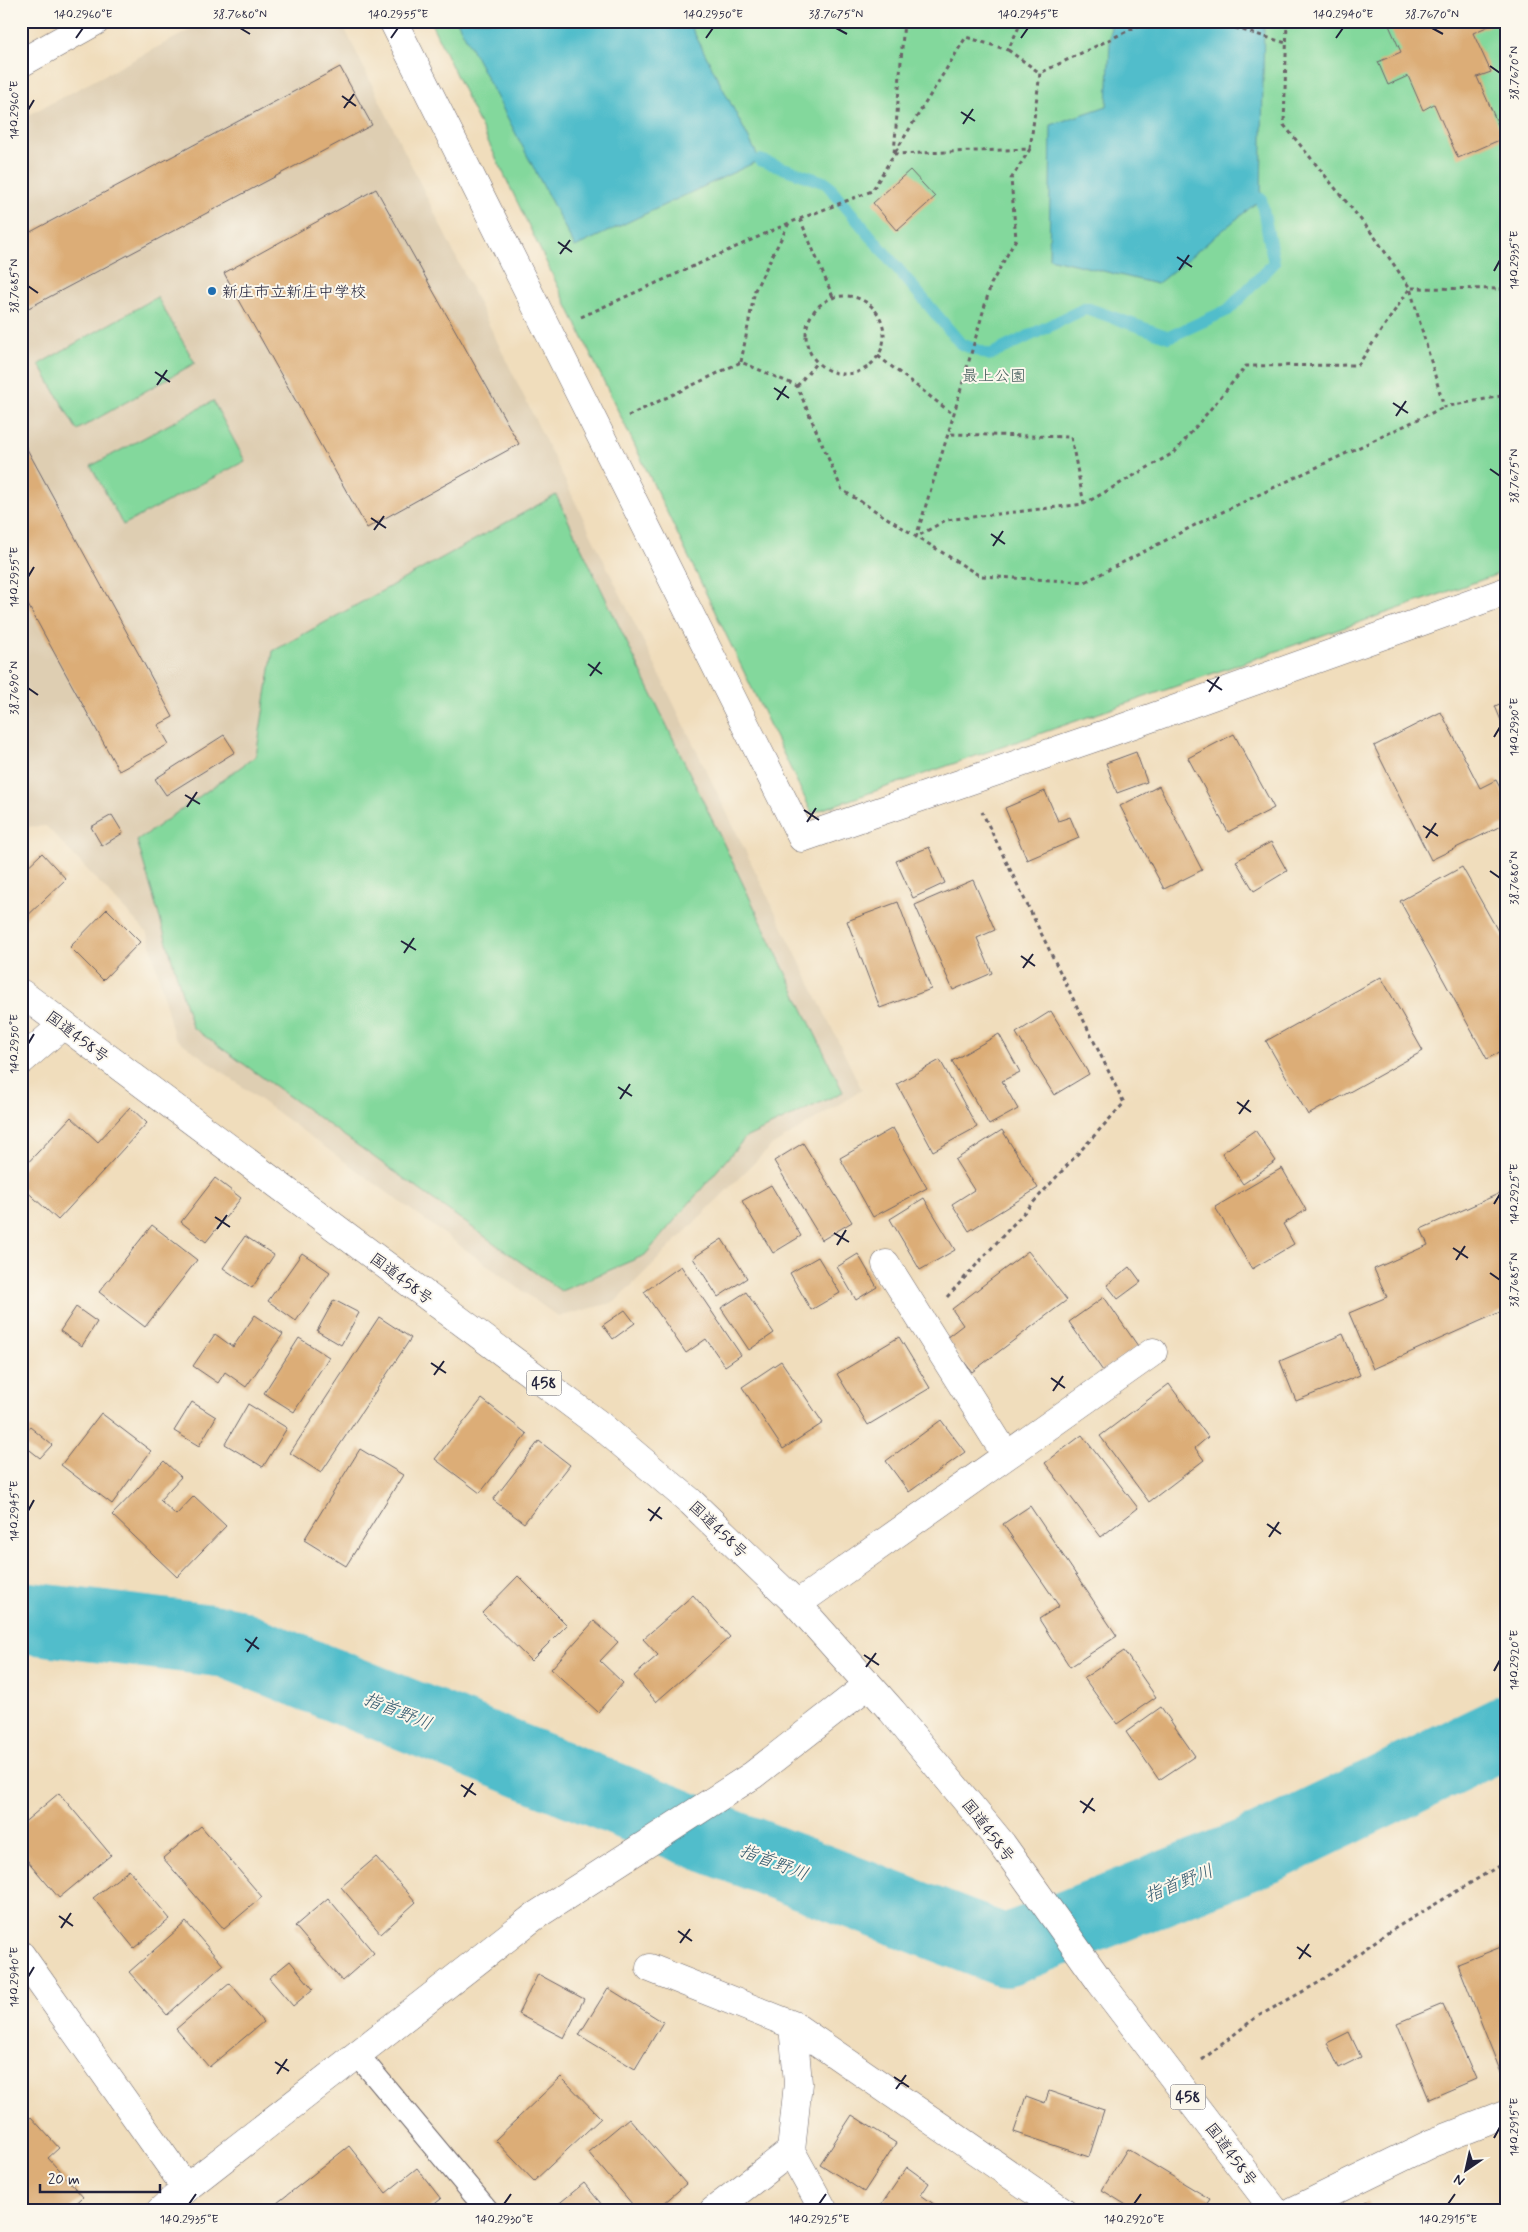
<svg xmlns="http://www.w3.org/2000/svg" width="1528" height="2232" font-family="Mynerve,'Klee One',sans-serif">
<rect width="100%" height="100%" fill="#fbf7ec"/>
<filter id="ink" filterUnits="userSpaceOnUse"><feTurbulence type="fractalNoise" baseFrequency=".02" numOctaves="2"/><feDisplacementMap in="SourceGraphic" scale="10" xChannelSelector="R" yChannelSelector="G"/><feConvolveMatrix kernelMatrix="1 2 1 2 8 2 1 2 1" color-interpolation-filters="sRGB"/></filter>
<filter id="wash" filterUnits="userSpaceOnUse"><feTurbulence type="fractalNoise" baseFrequency=".0096" numOctaves="4" result="noise"/><feDisplacementMap in="SourceGraphic" scale="20" xChannelSelector="R" yChannelSelector="G"/><feGaussianBlur stdDeviation="1.12" result="paint"/><feColorMatrix in="noise" values="0 0 0 0 0 0 0 0 0 0 0 0 0 0 0 0 0 1.4 0 .05"/><feComposite in="paint" operator="in"/></filter>
<g filter="url(#wash)">
<rect width="100%" height="100%" fill="#f0ddbc"/>
<path fill="#deceb2" d="M 207,21 L 341,21 L 862,1090 L 770,1147 L 615,1302 L 558,1317 L 174,1037 L 148,934 L 46,826 L 21,827 L 21,119 Z"/>
<path fill="#83d89c" stroke="#527d6c" d="M 430,21 L 1507,21 L 1507,571 L 812,813 Z
M 157,297 L 195,363 L 77,430 L 39,364 Z
M 213,401 L 245,461 L 123,525 L 91,466 Z
M 556,495 L 843,1092 L 745,1138 L 645,1255 L 561,1291 L 192,1027 L 137,841 L 256,756 L 273,651 Z"/>
<path fill="#51bdcb" stroke="#3a7083" d="M 457,21 L 688,21 L 760,160 L 575,247 Z
M 1111,21 L 1264,21 L 1261,199 L 1157,284 L 1049,258 L 1051,125 L 1107,106 Z"/>
<g fill="none" stroke-linecap="round" stroke-linejoin="round">
<path stroke="#51bdcb" stroke-width="12" d="M 760,160 L 826,183 L 961,344 L 990,355 L 1086,308 L 1169,337 L 1228,310 L 1274,263 L 1261,199"/>
<path stroke="#51bdcb" stroke-width="72" d="M 21,1617 L 227,1642 L 719,1841 L 1005,1951 L 1265,1848 L 1507,1731"/>
</g>
<g id="blocks">
<path fill="#dcad77" d="M 1387,21 L 1489,21 L 1491,25 L 1473,33 L 1491,72 L 1477,77 L 1504,138 L 1458,158 L 1434,104 L 1423,110 L 1408,76 L 1388,85 L 1378,62 L 1401,52 Z
M 340,67 L 372,125 L 21,312 L 21,237 Z
M 910,170 L 935,197 L 897,231 L 873,203 Z
M 376,189 L 519,444 L 367,528 L 224,273 Z
M 21,438 L 173,717 L 158,725 L 169,744 L 119,771 L 21,592 Z
M 1507,701 L 1507,735 L 1495,706 Z
M 1441,712 L 1480,788 L 1496,780 L 1507,801 L 1507,823 L 1431,860 L 1374,746 Z
M 1234,734 L 1274,808 L 1228,832 L 1188,758 Z
M 224,735 L 235,752 L 166,795 L 155,779 Z
M 1136,752 L 1147,782 L 1117,793 L 1106,763 Z
M 1159,786 L 1202,870 L 1164,889 L 1120,806 Z
M 1045,791 L 1058,821 L 1070,817 L 1079,838 L 1027,860 L 1005,808 Z
M 112,815 L 123,833 L 102,846 L 91,827 Z
M 1271,842 L 1287,871 L 1254,891 L 1236,861 Z
M 929,847 L 945,883 L 913,898 L 896,861 Z
M 42,853 L 66,879 L 21,922 L 21,873 Z
M 1462,867 L 1507,947 L 1507,1048 L 1487,1059 L 1400,901 Z
M 973,880 L 995,930 L 977,938 L 992,973 L 953,990 L 915,905 Z
M 898,902 L 931,989 L 880,1008 L 847,921 Z
M 107,909 L 140,942 L 103,980 L 70,947 Z
M 1381,977 L 1423,1051 L 1308,1115 L 1266,1041 Z
M 1051,1011 L 1089,1074 L 1054,1095 L 1016,1033 Z
M 999,1034 L 1020,1072 L 1002,1081 L 1018,1109 L 989,1125 L 952,1061 Z
M 940,1060 L 977,1127 L 933,1151 L 897,1084 Z
M 130,1107 L 147,1123 L 58,1220 L 21,1186 L 21,1170 L 71,1117 L 98,1142 Z
M 893,1128 L 927,1188 L 873,1217 L 840,1158 Z
M 1002,1130 L 1038,1188 L 969,1231 L 952,1204 L 974,1190 L 955,1160 Z
M 1255,1130 L 1276,1161 L 1243,1184 L 1222,1153 Z
M 803,1143 L 852,1222 L 822,1240 L 774,1161 Z
M 1282,1168 L 1306,1210 L 1283,1224 L 1294,1244 L 1252,1269 L 1215,1207 Z
M 215,1178 L 241,1198 L 206,1242 L 181,1222 Z
M 771,1185 L 801,1236 L 773,1253 L 742,1201 Z
M 1507,1190 L 1507,1309 L 1373,1369 L 1349,1313 L 1387,1297 L 1374,1269 L 1428,1245 L 1421,1229 Z
M 924,1198 L 955,1250 L 920,1270 L 890,1219 Z
M 152,1225 L 197,1260 L 145,1327 L 99,1292 Z
M 245,1236 L 274,1255 L 252,1288 L 223,1268 Z
M 722,1239 L 747,1278 L 718,1297 L 693,1258 Z
M 1028,1251 L 1067,1300 L 972,1372 L 946,1338 L 963,1325 L 952,1309 Z
M 302,1253 L 330,1272 L 296,1321 L 268,1301 Z
M 858,1254 L 877,1287 L 856,1300 L 837,1267 Z
M 818,1257 L 840,1293 L 811,1310 L 790,1273 Z
M 681,1266 L 741,1355 L 725,1366 L 706,1339 L 686,1353 L 644,1292 Z
M 1130,1267 L 1141,1282 L 1118,1299 L 1107,1285 Z
M 746,1292 L 774,1333 L 749,1350 L 721,1308 Z
M 1104,1297 L 1138,1346 L 1103,1371 L 1069,1322 Z
M 334,1300 L 359,1313 L 341,1345 L 317,1331 Z
M 76,1307 L 97,1322 L 82,1346 L 60,1331 Z
M 625,1310 L 635,1323 L 613,1339 L 603,1325 Z
M 255,1315 L 283,1334 L 246,1387 L 225,1372 L 218,1383 L 193,1366 L 215,1334 L 233,1347 Z
M 379,1317 L 411,1338 L 321,1473 L 290,1453 Z
M 1343,1334 L 1360,1375 L 1296,1401 L 1280,1361 Z
M 899,1337 L 930,1388 L 868,1425 L 837,1374 Z
M 299,1338 L 329,1357 L 294,1412 L 264,1393 Z
M 781,1361 L 823,1423 L 783,1449 L 742,1387 Z
M 1169,1384 L 1208,1437 L 1195,1448 L 1204,1460 L 1149,1502 L 1100,1436 Z
M 482,1399 L 527,1434 L 480,1493 L 435,1459 Z
M 192,1402 L 216,1417 L 199,1446 L 174,1431 Z
M 248,1404 L 287,1428 L 263,1467 L 225,1444 Z
M 101,1413 L 151,1451 L 112,1504 L 61,1465 Z
M 941,1420 L 965,1452 L 909,1492 L 886,1461 Z
M 30,1427 L 52,1445 L 40,1458 L 21,1443 L 21,1437 Z
M 1082,1435 L 1138,1508 L 1101,1537 L 1045,1463 Z
M 539,1441 L 570,1465 L 524,1523 L 493,1500 Z
M 360,1449 L 403,1475 L 346,1566 L 304,1540 Z
M 164,1461 L 181,1477 L 160,1500 L 176,1515 L 194,1496 L 226,1526 L 177,1577 L 112,1515 Z
M 1030,1506 L 1117,1636 L 1070,1667 L 1039,1619 L 1059,1606 L 1003,1524 Z
M 518,1576 L 567,1625 L 531,1661 L 482,1613 Z
M 693,1595 L 730,1637 L 656,1702 L 634,1676 L 658,1655 L 643,1639 Z
M 594,1621 L 618,1642 L 600,1661 L 623,1683 L 598,1712 L 551,1669 Z
M 1124,1651 L 1156,1697 L 1117,1724 L 1084,1678 Z
M 1161,1707 L 1195,1756 L 1159,1780 L 1126,1732 Z
M 59,1793 L 111,1855 L 59,1898 L 21,1853 L 21,1825 Z
M 201,1826 L 262,1897 L 224,1929 L 163,1858 Z
M 376,1857 L 416,1902 L 381,1934 L 341,1887 Z
M 129,1870 L 170,1919 L 134,1948 L 93,1898 Z
M 328,1898 L 374,1953 L 342,1981 L 295,1926 Z
M 186,1922 L 223,1965 L 167,2015 L 129,1972 Z
M 1506,1945 L 1507,2082 L 1505,2083 L 1458,1964 Z
M 290,1961 L 313,1989 L 293,2006 L 269,1978 Z
M 538,1974 L 584,1999 L 564,2038 L 518,2014 Z
M 230,1983 L 263,2022 L 209,2067 L 176,2029 Z
M 608,1988 L 663,2022 L 635,2069 L 579,2035 Z
M 1443,2004 L 1476,2079 L 1429,2099 L 1397,2023 Z
M 1349,2032 L 1361,2057 L 1339,2068 L 1327,2043 Z
M 561,2077 L 601,2118 L 534,2181 L 495,2140 Z
M 1049,2091 L 1104,2110 L 1089,2157 L 1014,2132 L 1026,2096 L 1045,2103 Z
M 852,2115 L 896,2143 L 864,2192 L 820,2164 Z
M 31,2117 L 59,2148 L 48,2158 L 83,2197 L 68,2211 L 21,2211 L 21,2126 Z
M 629,2118 L 686,2184 L 655,2211 L 638,2211 L 588,2152 Z
M 349,2146 L 386,2193 L 417,2168 L 441,2199 L 426,2211 L 275,2211 L 272,2207 Z
M 1127,2149 L 1210,2199 L 1202,2211 L 1136,2211 L 1102,2190 Z
M 907,2167 L 929,2183 L 921,2195 L 938,2207 L 935,2211 L 877,2211 Z
M 584,2183 L 607,2211 L 550,2211 Z
M 1367,2201 L 1376,2211 L 1358,2211 Z"/>
</g>
</g>
<g filter="url(#ink)">
<use href="#blocks" fill-opacity="0" stroke="#6a6368" stroke-width="1"/>
<g fill="none" stroke-linecap="round" stroke-linejoin="round">
<defs>
<path id="service" d="M 357,2054 L 488,2211"/>
<path id="minor" d="M 393,21 L 802,838 L 1114,731 L 1507,591
M 21,1061 L 63,1025
M 886,1264 L 1006,1455
M 797,1604 L 1153,1352
M 21,1955 L 186,2188
M 650,1968 L 793,2025 L 1063,2211
M 793,2025 L 798,2083 L 791,2151 L 824,2211
M 713,2211 L 791,2151
M 1293,2211 L 1432,2143 L 1507,2114"/>
<path id="tertiary" d="M 160,2211 L 186,2188 L 535,1916 L 753,1775 L 868,1685"/>
<path id="primary" d="M 21,63 L 96,21"/>
<path id="trunk" d="M 21,993 L 600,1425 L 691,1502 L 797,1604 L 892,1711 L 1002,1844 L 1101,1983 L 1275,2211"/>
</defs>
<use href="#service" stroke="#6a6368" stroke-width="24"/>
<use href="#minor" stroke="#6a6368" stroke-width="29"/>
<use href="#tertiary" stroke="#6a6368" stroke-width="29"/>
<use href="#primary" stroke="#6a6368" stroke-width="29"/>
<use href="#trunk" stroke="#6a6368" stroke-width="29"/>
<path stroke="#6a6368" stroke-width="3" stroke-dasharray="4 4" stroke-linecap="butt" d="M 904,21 L 894,154 L 966,37 L 1008,50 L 1018,29 L 1019,21
M 1212,21 L 1286,43
M 1287,21 L 1284,125 L 1374,236 L 1410,288 L 1507,289
M 1008,50 L 1040,73
M 1030,149 L 1040,73 L 1148,21
M 800,219 L 833,297
M806 335a39 39 0 1 1 78 0a39 39 0 1 1-78 0Z
M 581,317 L 789,223 L 872,191 L 894,154 L 1030,149 L 1011,179 L 1016,239 L 991,284 L 948,434
M 878,356 L 954,415
M 741,362 L 755,290 L 789,223
M 797,386 L 817,362
M 628,416 L 741,362 L 797,386 L 842,490 L 980,576 L 1085,582 L 1199,523 L 1444,407
M 1084,504 L 1071,437 L 948,434 L 916,537 L 946,520 L 1084,504 L 1175,452 L 1246,366 L 1358,365 L 1410,288 L 1444,407 L 1507,395
M 947,1297 L 1124,1103 L 982,812
M 1202,2060 L 1255,2018 L 1318,1983 L 1384,1935 L 1507,1861"/>
<use href="#service" stroke="#fff" stroke-width="22"/>
<use href="#minor" stroke="#fff" stroke-width="28"/>
<use href="#tertiary" stroke="#fff" stroke-width="28"/>
<use href="#primary" stroke="#fff" stroke-width="28"/>
<use href="#trunk" stroke="#fff" stroke-width="28"/>
</g>
</g>
<path fill="none" stroke="#22223b" stroke-width="2" d="M 240,28 L 250,34M 836,28 L 847,34M 1432,28 L 1443,34M 76,38 L 83,28M 391,38 L 398,28M 706,38 L 713,28M 1021,38 L 1028,28M 1336,38 L 1343,28M 1490,66 L 1500,73M 342,96 L 356,106M 344,108 L 354,94M 28,110 L 34,100M 961,112 L 975,121M 963,124 L 973,109M 558,242 L 572,252M 560,254 L 570,240M 1177,257 L 1192,267M 1179,270 L 1189,255M 1494,271 L 1500,260M 28,286 L 38,293M 155,372 L 170,382M 157,385 L 167,370M 774,388 L 789,398M 777,400 L 786,386M 1393,403 L 1408,413M 1396,416 L 1406,401M 1490,469 L 1500,476M 371,518 L 386,528M 374,530 L 384,516M 991,534 L 1005,544M 993,546 L 1003,531M 28,577 L 34,567M 588,664 L 602,674M 590,676 L 600,662M 1207,680 L 1222,690M 28,688 L 38,695M 1209,692 L 1219,677M 1494,737 L 1500,727M 185,795 L 200,804M 187,807 L 197,792M 804,810 L 819,820M 807,822 L 816,808M 1423,826 L 1438,836M 1426,838 L 1436,823M 1490,871 L 1500,878M 401,941 L 416,950M 404,953 L 414,938M 1021,956 L 1035,966M 1023,968 L 1033,954M 28,1044 L 34,1034M 618,1087 L 632,1096M 620,1099 L 630,1084M 1237,1102 L 1251,1112M 1239,1114 L 1249,1100M 1494,1204 L 1500,1194M 215,1217 L 230,1227M 217,1229 L 227,1215M 834,1233 L 849,1242M 837,1245 L 846,1230M 1453,1248 L 1468,1258M 1456,1260 L 1465,1246M 1490,1273 L 1500,1280M 431,1363 L 446,1373M 434,1375 L 444,1361M 1051,1378 L 1065,1388M 1053,1391 L 1063,1376M 648,1509 L 662,1519M 28,1511 L 34,1500M 650,1521 L 660,1507M 1267,1524 L 1281,1534M 1269,1537 L 1279,1522M 245,1639 L 259,1649M 247,1652 L 257,1637M 864,1655 L 879,1665M 866,1667 L 876,1653M 1494,1671 L 1500,1660M 461,1785 L 476,1795M 464,1797 L 473,1783M 1080,1801 L 1095,1811M 1083,1813 L 1093,1798M 59,1916 L 73,1926M 61,1928 L 71,1913M 678,1931 L 692,1941M 680,1943 L 690,1929M 1297,1947 L 1311,1957M 1299,1959 L 1309,1944M 28,1977 L 34,1967M 275,2062 L 289,2071M 277,2074 L 287,2059M 894,2077 L 909,2087M 896,2089 L 906,2075M 1494,2138 L 1500,2127M 189,2204 L 196,2194M 504,2204 L 511,2194M 819,2204 L 826,2194M 1134,2204 L 1141,2194M 1448,2204 L 1455,2194"/>
<circle fill="#1f6fb2" stroke="#fbf7ec" stroke-width="2" cx="212" cy="291" r="5"/>
<g text-anchor="middle" stroke-width="4" stroke-linejoin="round" paint-order="stroke">
<g fill="#fbf7ec" stroke="#636270" stroke-width="1">
<rect x="526.5" y="1370.5" width="35" height="25" rx="4"/>
<rect x="1170.5" y="2084.5" width="35" height="25" rx="4"/>
</g>
<g font-size="15" font-weight="bold" fill="#22223b">
<text x="544" y="1388">458</text>
<text x="1188" y="2102">458</text>
</g>
<g font-size="16" fill="#22223b" stroke="#fbf7ec" text-anchor="start">
<text x="222" y="297">新庄市立新庄中学校</text>
</g>
<g font-size="16" fill="#3f5958" stroke="#fbf7ec">
<text x="994" y="381">最上公園</text>
</g>
<g font-size="16" fill="#22223b" stroke="#fbf7ec">
<text transform="translate(78 1036) rotate(37)" y="6">国道458号</text>
<text transform="translate(402 1278) rotate(37)" y="6">国道458号</text>
<text transform="translate(719 1529) rotate(44)" y="6">国道458号</text>
<text transform="translate(989 1830) rotate(52)" y="6">国道458号</text>
<text transform="translate(1232 2154) rotate(53)" y="6">国道458号</text>
</g>
<g font-size="18" font-style="italic" fill="#32586d" stroke="#fbf7ec">
<text transform="translate(398 1711) rotate(22)" y="6">指首野川</text>
<text transform="translate(774 1862) rotate(21)" y="6">指首野川</text>
<text transform="translate(1179 1883) rotate(-22)" y="6">指首野川</text>
</g>
</g>
<rect width="1528" height="2232" fill="none" stroke="#fbf7ec" stroke-width="55"/>
<g transform="translate(1466 2170) rotate(214)" stroke="#fbf7ec" stroke-width="4" paint-order="stroke">
<path d="M0-4L9 19L0 12L-9 19Z" fill="#22223b"/>
<text y="-8" font-size="14" font-weight="bold" text-anchor="middle" fill="#22223b">N</text>
</g>
<path d="M40 2184v8h120v-8" fill="none" stroke="#22223b" stroke-width="2.5"/>
<text x="48" y="2184" font-size="15" fill="#22223b" stroke="#fbf7ec" stroke-width="4" paint-order="stroke">20 m</text>
<rect x="28" y="28" width="1472" height="2176" fill="none" stroke="#22223b" stroke-width="2"/>
<g font-size="12" text-anchor="middle" fill="#22223b">
<text x="83" y="18">140.2960°E</text>
<text x="240" y="18">38.7680°N</text>
<text x="398" y="18">140.2955°E</text>
<text x="713" y="18">140.2950°E</text>
<text x="836" y="18">38.7675°N</text>
<text x="1028" y="18">140.2945°E</text>
<text x="1343" y="18">140.2940°E</text>
<text x="1432" y="18">38.7670°N</text>
<text transform="translate(1514 73) rotate(-90)" y="4">38.7670°N</text>
<text transform="translate(14 110) rotate(-90)" y="4">140.2960°E</text>
<text transform="translate(1514 260) rotate(-90)" y="4">140.2935°E</text>
<text transform="translate(14 286) rotate(-90)" y="4">38.7685°N</text>
<text transform="translate(1514 476) rotate(-90)" y="4">38.7675°N</text>
<text transform="translate(14 577) rotate(-90)" y="4">140.2955°E</text>
<text transform="translate(14 688) rotate(-90)" y="4">38.7690°N</text>
<text transform="translate(1514 727) rotate(-90)" y="4">140.2930°E</text>
<text transform="translate(1514 878) rotate(-90)" y="4">38.7680°N</text>
<text transform="translate(14 1044) rotate(-90)" y="4">140.2950°E</text>
<text transform="translate(1514 1194) rotate(-90)" y="4">140.2925°E</text>
<text transform="translate(1514 1280) rotate(-90)" y="4">38.7685°N</text>
<text transform="translate(14 1511) rotate(-90)" y="4">140.2945°E</text>
<text transform="translate(1514 1660) rotate(-90)" y="4">140.2920°E</text>
<text transform="translate(14 1977) rotate(-90)" y="4">140.2940°E</text>
<text transform="translate(1514 2127) rotate(-90)" y="4">140.2915°E</text>
<text x="189" y="2223">140.2935°E</text>
<text x="504" y="2223">140.2930°E</text>
<text x="819" y="2223">140.2925°E</text>
<text x="1134" y="2223">140.2920°E</text>
<text x="1448" y="2223">140.2915°E</text>
</g>
</svg>
